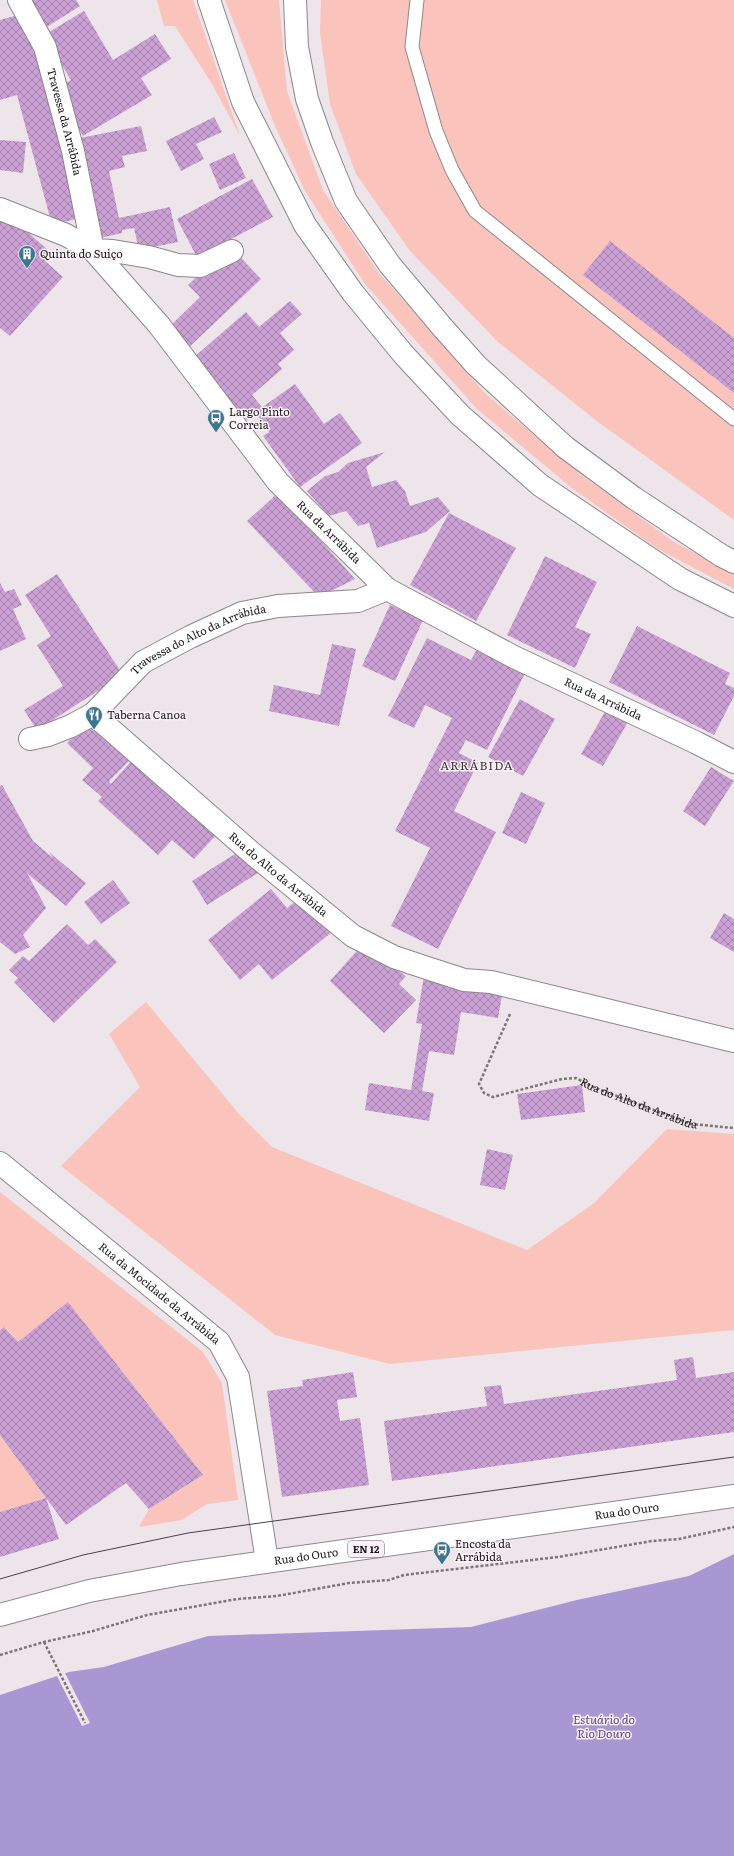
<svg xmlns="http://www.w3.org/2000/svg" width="734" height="1856" font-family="Literata,serif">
<defs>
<pattern id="building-cross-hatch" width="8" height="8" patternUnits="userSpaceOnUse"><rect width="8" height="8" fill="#cba1d5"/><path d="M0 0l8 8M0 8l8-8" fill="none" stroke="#a482ac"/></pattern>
</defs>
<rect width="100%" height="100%" fill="#eee5ea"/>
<path fill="#fac4bc" d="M 157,0 L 193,0 L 240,136 L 212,84 L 175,26 L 164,26 Z
M 225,0 L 279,0 L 287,91 L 323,190 L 379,273 L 486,394 L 584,477 L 674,542 L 734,573 L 734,589 L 658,549 L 573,489 L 477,409 L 365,284 L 305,191 L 275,126 Z
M 321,0 L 734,0 L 734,520 L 598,422 L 498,342 L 410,251 L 356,174 L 330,104 L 320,33 Z
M 146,1002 L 239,1114 L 272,1147 L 527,1250 L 593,1204 L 667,1129 L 734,1134 L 734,1330 L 390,1364 L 275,1335 L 61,1166 L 140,1087 L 109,1034 Z
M 0,1192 L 203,1352 L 222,1383 L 238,1500 L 207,1504 L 182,1520 L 139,1527 L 149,1509 L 203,1475 L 68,1303 L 18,1342 L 5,1327 L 0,1331 Z
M 0,1435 L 46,1498 L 0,1512 Z"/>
<path fill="#a797d2" d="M 734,1554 L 734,1856 L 0,1856 L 0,1695 L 69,1672 L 104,1667 L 208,1636 L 471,1627 L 577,1600 L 689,1576 Z"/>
<path fill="#eee5ea" d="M 64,1671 L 90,1723 L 82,1726 L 56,1674 Z"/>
<path fill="url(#building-cross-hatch)" d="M 22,0 L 76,0 L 80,6 L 42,30 Z
M 84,11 L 113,60 L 155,34 L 171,59 L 141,78 L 152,95 L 83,136 L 55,90 L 71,80 L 44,35 Z
M 25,13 L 80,218 L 52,225 L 17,95 L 0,100 L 0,20 Z
M 214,117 L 222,132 L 196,144 L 204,159 L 181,171 L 166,141 Z
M 141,126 L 147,151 L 122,156 L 125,167 L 109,171 L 119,218 L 170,207 L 178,242 L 139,250 L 134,228 L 122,230 L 122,233 L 96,239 L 75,139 Z
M 0,140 L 26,142 L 23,173 L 0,170 Z
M 234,153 L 246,178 L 220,190 L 209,164 Z
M 252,179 L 273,217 L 197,257 L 177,219 Z
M 0,214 L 9,216 L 47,249 L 45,261 L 63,277 L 10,336 L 0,328 Z
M 610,241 L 734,338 L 734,393 L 583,275 Z
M 234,250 L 261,279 L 186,350 L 166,330 L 200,297 L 188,285 L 210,264 Z
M 290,301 L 302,314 L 280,333 L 294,350 L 278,364 L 282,369 L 252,395 L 262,407 L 257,411 L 295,384 L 324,424 L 340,413 L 362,443 L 300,487 L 263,436 L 269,432 L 255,413 L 247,420 L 193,358 L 246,312 L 259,327 Z
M 385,452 L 366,467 L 372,487 L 396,480 L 405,491 L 410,506 L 438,497 L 450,511 L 426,532 L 377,548 L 369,523 L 358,526 L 346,511 L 329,516 L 307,491 L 325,476 L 338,472 L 348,463 Z
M 278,493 L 355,579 L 319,597 L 247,521 Z
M 449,513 L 516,548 L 476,621 L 410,585 Z
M 545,556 L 597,582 L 575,627 L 591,634 L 575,668 L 507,635 Z
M 57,574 L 123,675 L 37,730 L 24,710 L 63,686 L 37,645 L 51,636 L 25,595 Z
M 0,583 L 5,592 L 14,589 L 22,605 L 13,609 L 26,639 L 0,651 Z
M 390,605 L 423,620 L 395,681 L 362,666 Z
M 637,626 L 730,673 L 725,684 L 734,688 L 734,696 L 714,735 L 609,682 Z
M 427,638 L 471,660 L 477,649 L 525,673 L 487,750 L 466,740 L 459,753 L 478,763 L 454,811 L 496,832 L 438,949 L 391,926 L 430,848 L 395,831 L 452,718 L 425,705 L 414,728 L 388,716 Z
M 332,644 L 356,649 L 339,726 L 269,711 L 274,685 L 320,695 Z
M 520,699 L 555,719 L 523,776 L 488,757 Z
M 607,708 L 629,720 L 603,766 L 581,754 Z
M 89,720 L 130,760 L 109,781 L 111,784 L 134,758 L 218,833 L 194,859 L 172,840 L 158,855 L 98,801 L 102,797 L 82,780 L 93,768 L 67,743 Z
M 711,767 L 734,781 L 705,826 L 683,811 Z
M 2,785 L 33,841 L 53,858 L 49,852 L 86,883 L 66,906 L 27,873 L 46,908 L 23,935 L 30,947 L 15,954 L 0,942 L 0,786 Z
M 521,792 L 545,803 L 526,844 L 502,833 Z
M 243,849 L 258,873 L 207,905 L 192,881 Z
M 113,880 L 130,903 L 101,924 L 84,902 Z
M 271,889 L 287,908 L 296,901 L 308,915 L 314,910 L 332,932 L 272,980 L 259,964 L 240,980 L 208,940 Z
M 724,913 L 734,919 L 734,952 L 710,938 Z
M 67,924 L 88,945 L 95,939 L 117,962 L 54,1023 L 14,982 L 18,978 L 9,970 L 23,956 L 29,961 Z
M 362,945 L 406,976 L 399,984 L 416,1000 L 384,1033 L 330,981 Z
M 424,976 L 503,990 L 498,1018 L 461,1012 L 454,1055 L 429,1051 L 422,1091 L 434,1093 L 429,1121 L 365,1110 L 369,1083 L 411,1090 L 422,1024 L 416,1023 Z
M 582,1085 L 585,1112 L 521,1120 L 517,1094 Z
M 487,1149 L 513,1155 L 505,1190 L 480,1185 Z
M 68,1302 L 203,1475 L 149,1509 L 126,1483 L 66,1525 L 46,1498 L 59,1539 L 0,1557 L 0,1512 L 46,1498 L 0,1435 L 0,1331 L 4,1327 L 18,1342 Z
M 693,1357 L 696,1378 L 734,1372 L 734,1432 L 392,1481 L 384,1421 L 487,1406 L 484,1387 L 501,1385 L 504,1404 L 677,1380 L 674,1360 Z
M 353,1372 L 357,1397 L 337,1400 L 340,1421 L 360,1418 L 369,1485 L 282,1497 L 267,1391 L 303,1386 L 302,1380 Z"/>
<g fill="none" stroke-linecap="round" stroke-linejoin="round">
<defs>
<path id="service" d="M 417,0 L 412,47 L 436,131 L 452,170 L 475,211 L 734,419"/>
<g id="minor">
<path id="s2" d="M 19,0 L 45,47 L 73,151 L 93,250 L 113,251 L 149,257 L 178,265 L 200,266 L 232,251"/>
<path id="s3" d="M 0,209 L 66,235 L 93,250 L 159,325 L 278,482 L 387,589 L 514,657 L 697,743 L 734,762"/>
<path id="s4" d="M 93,714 L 253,854 L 353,936 L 394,957 L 424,967 L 464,980 L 491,982 L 734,1041"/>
<path id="s5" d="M 30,739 L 48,735 L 71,726 L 93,714 L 143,662 L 190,637 L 242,613 L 278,606 L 358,601 L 387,589"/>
<path id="s6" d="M 0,1163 L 219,1342 L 238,1377 L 267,1561"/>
</g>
<g id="primary">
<path id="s7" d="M 0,1615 L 89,1591 L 181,1574 L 734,1496"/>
</g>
<path id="motorway" d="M 209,0 L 243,102 L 305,225 L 353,293 L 404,355 L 460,415 L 540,485 L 680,579 L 734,606
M 295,0 L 297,47 L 307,99 L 322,142 L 346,201 L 390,265 L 443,328 L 476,365 L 565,447 L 634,498 L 722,556 L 734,562"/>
</defs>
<use href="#service" stroke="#8e868b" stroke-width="15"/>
<use href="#minor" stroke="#8e868b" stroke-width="24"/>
<use href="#primary" stroke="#8e868b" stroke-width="24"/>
<use href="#motorway" stroke="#8e868b" stroke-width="24"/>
<g stroke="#7b7579" stroke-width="2.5" stroke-dasharray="3 2" stroke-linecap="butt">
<path id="s1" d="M 510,1014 L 479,1084 L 484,1093 L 493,1097 L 562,1079 L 576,1078 L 593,1087 L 691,1124 L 734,1128"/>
<path d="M 44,1642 L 85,1723"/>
<path d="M 0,1655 L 44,1642 L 93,1631 L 147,1615 L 237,1599 L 277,1596 L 349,1583 L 389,1580 L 404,1575 L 558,1557 L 652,1541 L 679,1539 L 734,1527"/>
</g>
<use href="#service" stroke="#fff" stroke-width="13"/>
<use href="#minor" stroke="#fff" stroke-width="22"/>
<use href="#primary" stroke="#fff" stroke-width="22"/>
<use href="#motorway" stroke="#fff" stroke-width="22"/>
<path stroke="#474346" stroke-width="1" d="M 0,1579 L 83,1555 L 188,1533 L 734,1457"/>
</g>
<defs>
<symbol id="building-pin" viewBox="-11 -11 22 30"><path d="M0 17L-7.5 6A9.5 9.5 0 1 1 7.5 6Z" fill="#3d768f" stroke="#fbf2f7"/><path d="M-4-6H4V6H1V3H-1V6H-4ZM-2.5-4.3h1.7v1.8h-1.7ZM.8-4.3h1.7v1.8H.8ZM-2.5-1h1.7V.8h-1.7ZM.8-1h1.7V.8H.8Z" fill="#fff"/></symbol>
<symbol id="bus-pin" viewBox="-11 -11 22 30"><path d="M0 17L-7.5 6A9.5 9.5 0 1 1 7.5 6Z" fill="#3d768f" stroke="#fbf2f7"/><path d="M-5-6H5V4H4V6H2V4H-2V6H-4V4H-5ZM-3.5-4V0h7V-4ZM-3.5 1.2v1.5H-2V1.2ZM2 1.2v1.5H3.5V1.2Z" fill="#fff"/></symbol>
<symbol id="restaurant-pin" viewBox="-11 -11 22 30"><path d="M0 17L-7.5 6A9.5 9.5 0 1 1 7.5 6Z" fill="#3d768f" stroke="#fbf2f7"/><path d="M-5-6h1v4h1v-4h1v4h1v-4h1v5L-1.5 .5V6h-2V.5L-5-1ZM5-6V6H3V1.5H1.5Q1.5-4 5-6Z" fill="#fff"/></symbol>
</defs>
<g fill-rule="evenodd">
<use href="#building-pin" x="17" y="244" width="20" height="27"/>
<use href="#bus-pin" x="206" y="408" width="20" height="27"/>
<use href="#restaurant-pin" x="84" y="705" width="20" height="27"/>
<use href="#bus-pin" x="432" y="1540" width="20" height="27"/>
</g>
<g text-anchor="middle" stroke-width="3" stroke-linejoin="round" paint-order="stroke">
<rect fill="#fbf2f7" stroke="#5e595c" stroke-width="1" x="348" y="1541" width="36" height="16" rx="3"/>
<g font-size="10" font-weight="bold" fill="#1a1719">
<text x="366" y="1553">EN 12</text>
</g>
<g font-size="11" fill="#1a1719" stroke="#fbf2f7">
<text dy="4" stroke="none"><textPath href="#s2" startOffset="131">Travessa da Arrábida</textPath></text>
<text dy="4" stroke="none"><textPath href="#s3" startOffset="470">Rua da Arrábida</textPath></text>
<text dy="4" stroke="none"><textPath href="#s5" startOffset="200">Travessa do Alto da Arrábida</textPath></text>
<text dy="4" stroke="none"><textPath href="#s3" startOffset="794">Rua da Arrábida</textPath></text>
<text dy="4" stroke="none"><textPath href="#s4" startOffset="245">Rua do Alto da Arrábida</textPath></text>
<text dy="4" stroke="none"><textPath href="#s1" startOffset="250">Rua do Alto da Arrábida</textPath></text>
<text dy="4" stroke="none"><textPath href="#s6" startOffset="206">Rua da Mocidade da Arrábida</textPath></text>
<text dy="4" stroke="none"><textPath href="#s7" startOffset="636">Rua do Ouro</textPath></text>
<text dy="4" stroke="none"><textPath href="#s7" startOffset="312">Rua do Ouro</textPath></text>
</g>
<g font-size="11" fill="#1a1719" stroke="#fbf2f7" text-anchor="start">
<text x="40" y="258">Quinta do Suiço</text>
<text x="229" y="416">Largo Pinto<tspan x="229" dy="13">Correia</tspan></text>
<text x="107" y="719">Taberna Canoa</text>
<text x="455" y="1548">Encosta da<tspan x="455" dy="13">Arrábida</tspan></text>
</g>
<g font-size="12" letter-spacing="1" fill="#3f383c" stroke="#fbf2f7">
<text x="477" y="770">ARRÁBIDA</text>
</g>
<g font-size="12" font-style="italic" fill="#5a428b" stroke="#fbf2f7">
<text x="604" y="1724">Estuário do<tspan x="604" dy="14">Rio Douro</tspan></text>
</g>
</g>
</svg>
